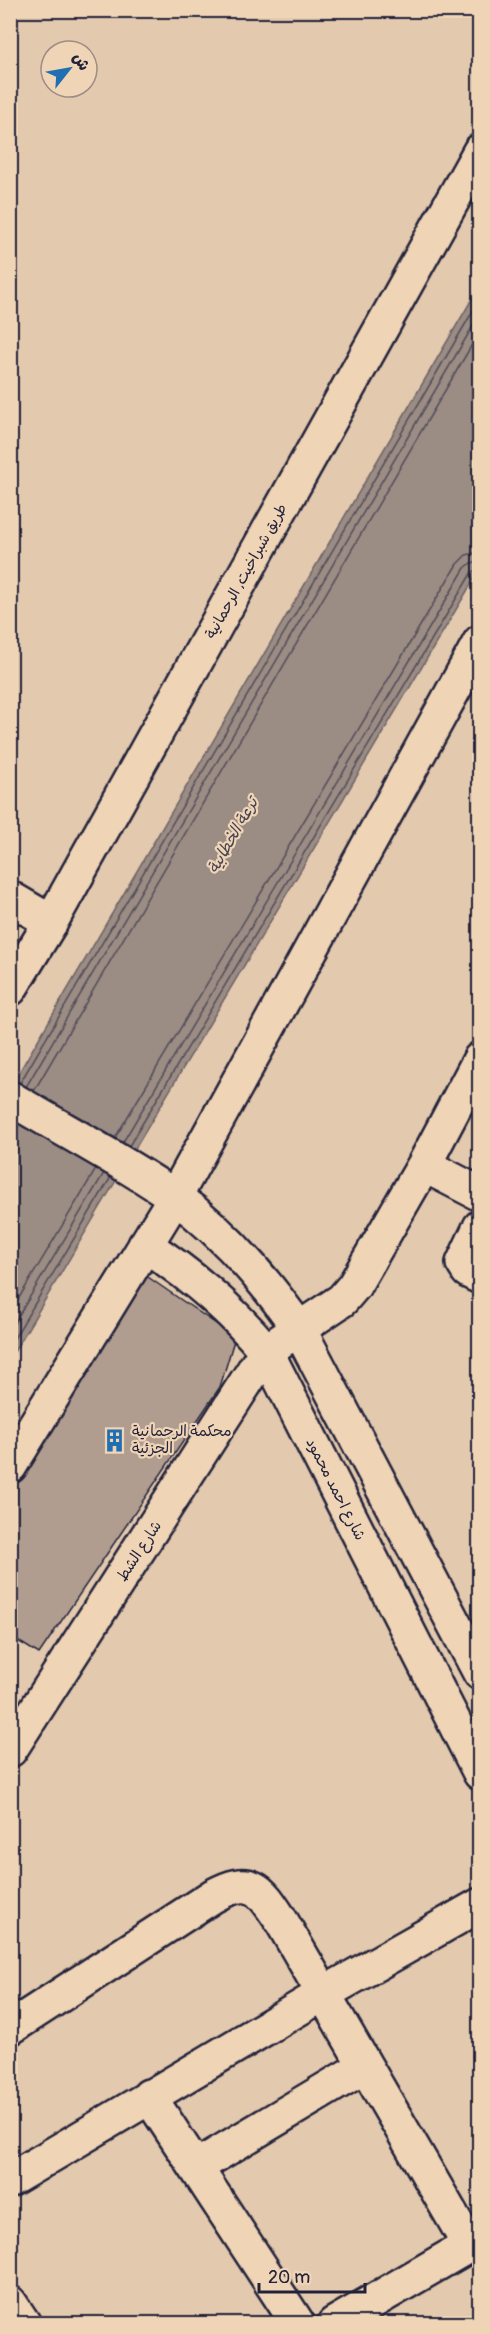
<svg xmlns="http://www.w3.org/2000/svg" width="490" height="2334" font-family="Pangolin,'Playpen Sans Arabic',sans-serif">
<rect width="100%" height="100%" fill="#e3c9ae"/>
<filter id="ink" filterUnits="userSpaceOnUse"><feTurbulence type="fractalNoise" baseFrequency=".0167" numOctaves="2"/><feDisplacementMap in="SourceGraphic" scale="12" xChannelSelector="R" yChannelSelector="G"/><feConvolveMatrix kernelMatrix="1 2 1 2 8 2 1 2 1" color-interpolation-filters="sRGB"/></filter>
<g filter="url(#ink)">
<path fill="#9b8c84" stroke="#6b6267" stroke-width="1.5" d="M 479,287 L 479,571 L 11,1357 L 11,1086 Z"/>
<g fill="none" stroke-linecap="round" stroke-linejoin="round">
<path stroke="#524c58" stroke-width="1.5" d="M 20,1083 L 480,299
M 26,1087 L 480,314
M 34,1091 L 480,331
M 115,1138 L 457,564 L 466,555 L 480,552
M 123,1142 L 465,568 L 471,563 L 480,561
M 129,1146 L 472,572 L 480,569
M 10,1313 L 96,1169
M 10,1330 L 104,1173
M 10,1345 L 111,1177"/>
</g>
<path fill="#b09d90" stroke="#22223b" stroke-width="1.5" d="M 145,1275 L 235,1337 L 220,1387 L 39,1654 L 10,1636 L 10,1492 Z"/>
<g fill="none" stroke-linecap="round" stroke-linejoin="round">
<defs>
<path id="minor" d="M 10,898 L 51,922
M 10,1098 C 65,1131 123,1161 175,1197 C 225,1233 265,1280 299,1329 L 480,1673
M 424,1165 L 480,1194
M 480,1227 L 463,1263 L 468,1271 L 480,1277
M 145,1245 C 191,1275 231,1308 266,1351 L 480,1773
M 10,1466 L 175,1197 L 480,642
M 10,1750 L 266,1351 L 342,1300 L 354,1286 L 424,1165 L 480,1059
M 10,2028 L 213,1896 C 253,1874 261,1890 282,1922 L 469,2245
M 149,2096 L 298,2324
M 196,2167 L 365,2066
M 10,2180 L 323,1994 L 480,1905
M 10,2303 L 24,2324
M 334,2324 L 480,2239"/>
<path id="major" d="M 10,989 L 51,922 L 480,151"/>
</defs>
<use href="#minor" stroke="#22223b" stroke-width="38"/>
<use href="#major" stroke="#22223b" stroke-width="38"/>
<use href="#minor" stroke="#efd4b6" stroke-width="33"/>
<use href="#major" stroke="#efd4b6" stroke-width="33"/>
</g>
</g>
<defs>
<symbol id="building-bare" viewBox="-9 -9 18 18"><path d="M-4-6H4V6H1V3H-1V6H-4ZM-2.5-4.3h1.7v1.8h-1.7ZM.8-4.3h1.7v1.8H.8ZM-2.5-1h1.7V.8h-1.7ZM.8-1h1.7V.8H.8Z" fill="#1f6fb2" stroke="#efd4b6" stroke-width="2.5" paint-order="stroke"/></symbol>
</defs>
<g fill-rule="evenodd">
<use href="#building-bare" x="98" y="1424" width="33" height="33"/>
</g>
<g text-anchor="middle" stroke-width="4.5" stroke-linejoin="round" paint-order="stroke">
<g font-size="15" fill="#22223b" stroke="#efd4b6">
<text transform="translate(246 571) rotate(-61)" y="5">طريق شبراخيت, الرحمانية</text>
<text transform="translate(336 1489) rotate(63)" y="5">شارع احمد محمود</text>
<text transform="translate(139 1551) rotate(-57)" y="5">شارع الشط</text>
</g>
<g font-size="15" fill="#22223b" stroke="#efd4b6" text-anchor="start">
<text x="132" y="1436">محكمة الرحمانية<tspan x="132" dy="17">الجزئية</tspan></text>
</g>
<g font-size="16" font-style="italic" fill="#464251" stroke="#efd4b6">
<text transform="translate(232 835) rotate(-60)" y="6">ترعة الخطابية</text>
</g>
</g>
<rect width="490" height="2334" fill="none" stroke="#efd4b6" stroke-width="36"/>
<rect x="18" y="18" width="454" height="2298" fill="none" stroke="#22223b" stroke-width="2" filter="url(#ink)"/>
<g transform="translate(69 69) rotate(59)"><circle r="28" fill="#efd4b6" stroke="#9d8d85" stroke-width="1.5"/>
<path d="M0-4.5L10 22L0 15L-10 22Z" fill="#1f6fb2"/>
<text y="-9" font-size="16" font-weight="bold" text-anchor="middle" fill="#22223b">ش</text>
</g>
<path d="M259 2283v9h106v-9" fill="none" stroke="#22223b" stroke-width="3"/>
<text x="268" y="2283" font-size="18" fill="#22223b" stroke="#efd4b6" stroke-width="4.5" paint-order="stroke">20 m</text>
</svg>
